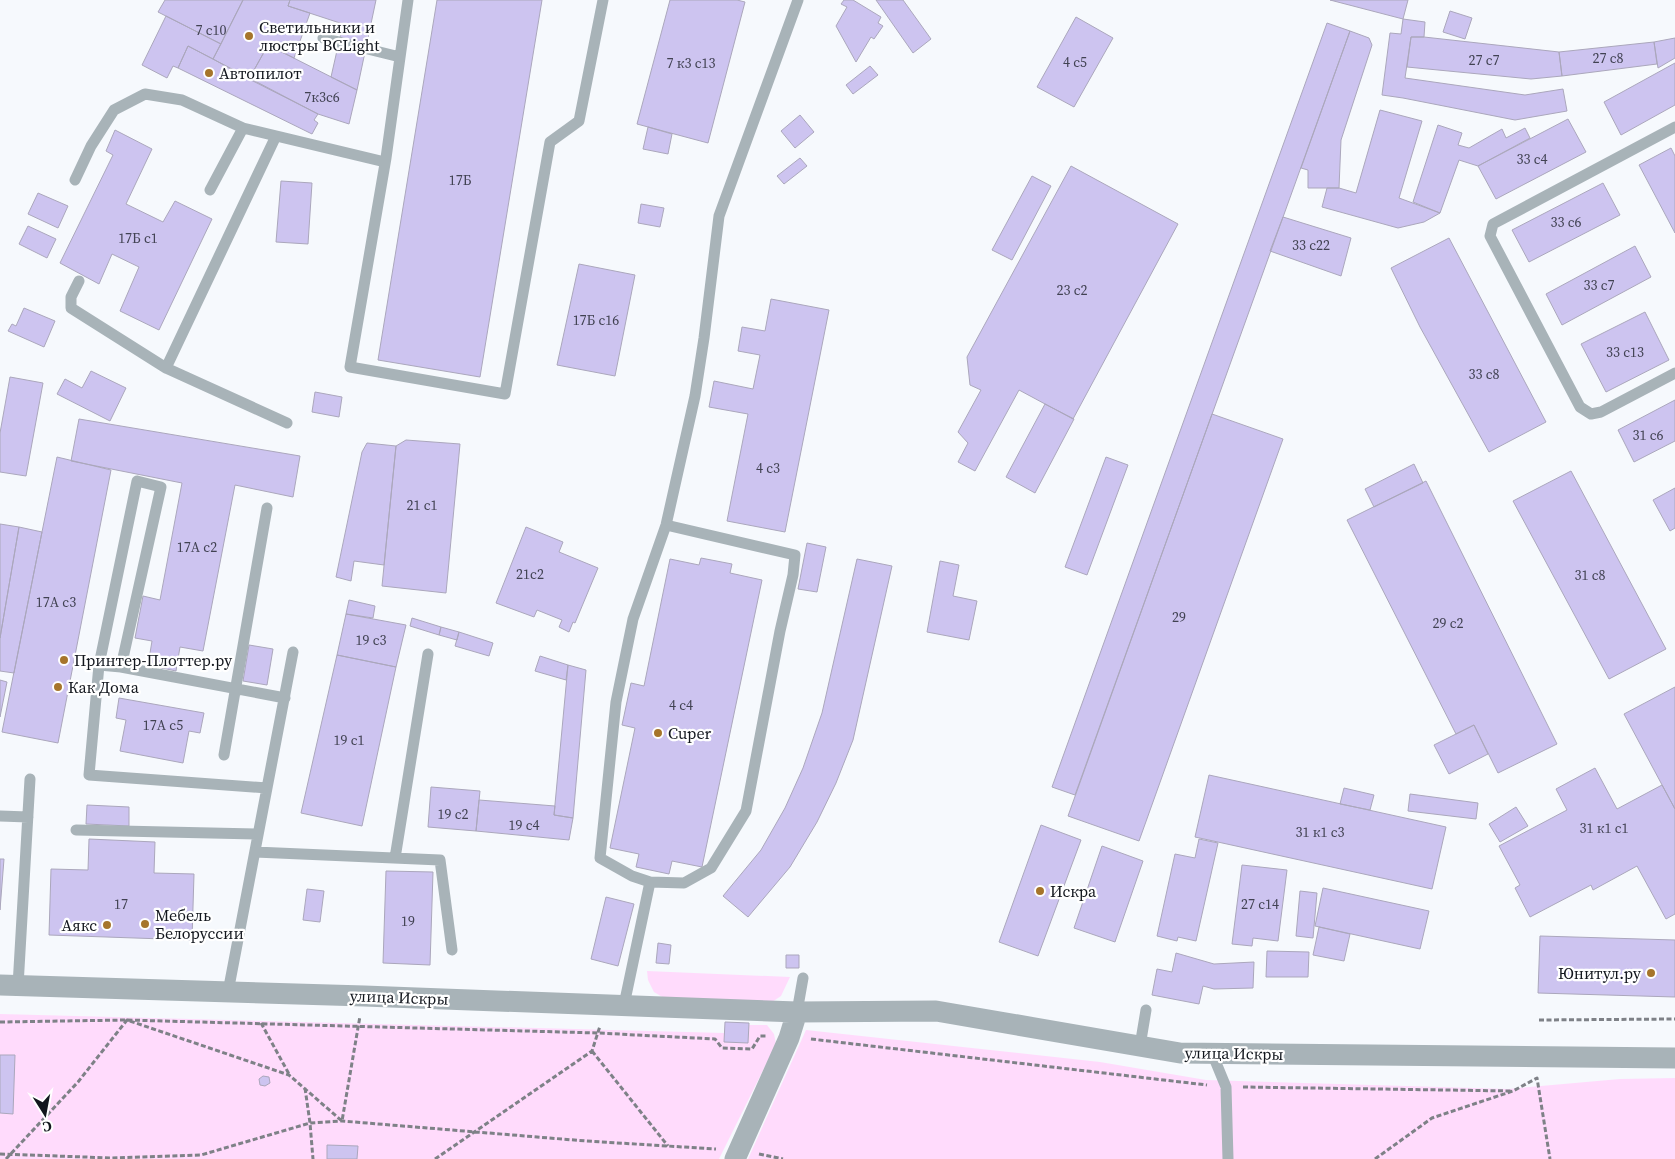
<svg xmlns="http://www.w3.org/2000/svg" width="1675" height="1159" font-family="'Source Serif 4',serif">
<rect width="100%" height="100%" fill="#f6f9fd"/>
<path fill="#ffdbfc" d="M 647,971 L 790,977 L 781,996 L 772,1002 L 669,1001 L 654,992 L 648,980 Z
M 0,1014 L 724,1033 L 724,1042 L 748,1043 L 749,1025 L 767,1025 L 774,1034 L 776,1044 L 719,1159 L 0,1159 Z
M 806,1030 L 1100,1062 L 1206,1080 L 1508,1089 L 1620,1079 L 1675,1078 L 1675,1159 L 748,1159 Z"/>
<path fill="#cdc4f0" stroke="#aba7bc" d="M 165,0 L 243,0 L 221,44 L 158,12 Z
M 243,0 L 290,0 L 288,6 L 310,13 L 294,58 L 268,45 L 249,79 L 213,59 Z
M 290,0 L 376,0 L 357,90 L 331,77 L 343,24 L 288,6 Z
M 437,0 L 542,0 L 480,377 L 378,360 Z
M 670,0 L 737,0 L 745,2 L 708,143 L 637,124 Z
M 844,0 L 853,0 L 881,17 L 878,23 L 883,26 L 874,39 L 871,37 L 856,62 L 836,26 L 847,7 L 841,4 Z
M 876,0 L 903,0 L 931,39 L 913,53 Z
M 1330,0 L 1408,0 L 1403,19 Z
M 1450,11 L 1472,18 L 1465,39 L 1443,32 Z
M 166,16 L 221,44 L 213,59 L 188,46 L 178,68 L 173,66 L 167,78 L 142,65 Z
M 1076,17 L 1113,38 L 1074,107 L 1037,87 Z
M 1403,19 L 1425,22 L 1424,37 L 1411,37 L 1405,78 L 1525,95 L 1563,89 L 1567,111 L 1515,120 L 1403,98 L 1382,95 L 1390,33 L 1401,34 Z
M 1327,23 L 1350,31 L 1075,795 L 1052,787 Z
M 1350,31 L 1369,38 L 1372,45 L 1341,140 L 1339,188 L 1308,188 L 1308,170 L 1301,168 Z
M 1411,37 L 1424,37 L 1559,52 L 1562,76 L 1531,79 L 1407,67 Z
M 1675,38 L 1675,58 L 1658,68 L 1654,42 Z
M 1654,42 L 1657,64 L 1562,76 L 1559,52 Z
M 268,45 L 357,90 L 349,124 L 318,114 L 249,79 Z
M 188,46 L 318,114 L 314,120 L 318,123 L 312,134 L 178,68 Z
M 1675,63 L 1675,105 L 1621,135 L 1604,102 Z
M 870,66 L 878,75 L 853,94 L 846,85 Z
M 1380,110 L 1422,121 L 1399,198 L 1440,213 L 1424,222 L 1398,228 L 1322,207 L 1327,188 L 1339,188 L 1356,193 Z
M 800,115 L 814,132 L 795,148 L 781,131 Z
M 1568,119 L 1586,152 L 1496,199 L 1478,166 Z
M 1438,125 L 1462,133 L 1458,145 L 1469,148 L 1502,129 L 1506,138 L 1525,128 L 1530,138 L 1478,166 L 1459,160 L 1440,213 L 1413,202 Z
M 648,127 L 672,134 L 668,154 L 643,149 Z
M 115,130 L 152,149 L 126,204 L 163,222 L 175,201 L 212,219 L 159,330 L 120,311 L 139,267 L 112,254 L 99,284 L 60,263 L 113,155 L 106,151 Z
M 1671,148 L 1675,156 L 1675,233 L 1639,165 Z
M 800,158 L 807,166 L 784,184 L 777,176 Z
M 1071,166 L 1178,224 L 1073,419 L 1019,390 L 975,471 L 958,462 L 968,443 L 958,432 L 981,390 L 970,385 L 967,357 Z
M 1032,176 L 1051,186 L 1012,260 L 992,250 Z
M 281,181 L 312,183 L 308,244 L 276,242 Z
M 1603,183 L 1620,215 L 1529,262 L 1512,230 Z
M 38,193 L 68,206 L 58,228 L 28,214 Z
M 641,204 L 664,208 L 660,227 L 638,223 Z
M 1283,217 L 1351,238 L 1341,276 L 1270,251 Z
M 28,226 L 56,239 L 47,258 L 19,244 Z
M 1449,238 L 1546,422 L 1489,452 L 1420,327 L 1391,268 Z
M 1635,246 L 1651,277 L 1562,325 L 1546,294 Z
M 579,264 L 635,275 L 615,376 L 557,365 Z
M 771,299 L 829,310 L 785,532 L 727,521 L 748,414 L 709,407 L 714,381 L 753,389 L 760,355 L 738,351 L 742,327 L 765,331 Z
M 24,308 L 55,321 L 44,347 L 8,331 L 12,324 L 16,326 Z
M 1645,312 L 1669,360 L 1606,392 L 1581,344 Z
M 91,371 L 126,388 L 110,421 L 57,394 L 65,379 L 82,388 Z
M 10,377 L 43,383 L 26,476 L 0,472 L 0,433 Z
M 315,392 L 342,397 L 339,417 L 312,412 Z
M 1675,400 L 1675,441 L 1634,462 L 1618,430 Z
M 1045,404 L 1074,419 L 1035,493 L 1006,477 Z
M 1212,414 L 1283,439 L 1139,841 L 1068,816 Z
M 79,419 L 300,456 L 293,497 L 235,485 L 203,651 L 180,647 L 176,671 L 148,665 L 152,641 L 135,638 L 143,596 L 160,600 L 182,483 L 71,461 Z
M 406,440 L 460,444 L 446,593 L 382,586 L 396,446 Z
M 367,443 L 396,446 L 384,565 L 354,561 L 351,581 L 336,577 L 362,452 Z
M 57,457 L 111,470 L 58,743 L 2,732 Z
M 1106,457 L 1128,465 L 1087,575 L 1065,567 Z
M 1414,464 L 1423,483 L 1374,507 L 1365,489 Z
M 1571,471 L 1666,649 L 1609,679 L 1513,501 Z
M 1426,481 L 1557,744 L 1498,773 L 1474,725 L 1456,734 L 1347,520 Z
M 1675,488 L 1675,528 L 1670,531 L 1653,500 Z
M 0,524 L 19,527 L 0,638 Z
M 19,527 L 42,532 L 14,673 L 0,671 L 0,638 Z
M 526,527 L 563,542 L 559,552 L 598,568 L 575,623 L 573,622 L 569,632 L 559,627 L 562,620 L 537,610 L 534,617 L 496,603 Z
M 807,543 L 826,547 L 817,592 L 798,589 Z
M 701,558 L 732,564 L 730,573 L 762,580 L 702,867 L 672,861 L 669,874 L 636,867 L 639,854 L 610,848 L 635,728 L 622,725 L 631,683 L 644,686 L 670,559 L 699,565 Z
M 857,559 L 892,566 L 853,740 L 836,783 L 817,822 L 790,867 L 748,917 L 723,896 L 761,850 L 785,808 L 803,768 L 822,713 Z
M 940,561 L 959,565 L 953,596 L 977,601 L 969,640 L 927,632 Z
M 349,600 L 375,606 L 373,618 L 346,614 Z
M 346,614 L 406,625 L 396,667 L 337,655 Z
M 412,618 L 441,627 L 439,635 L 410,626 Z
M 441,627 L 459,632 L 457,640 L 439,635 Z
M 459,632 L 493,643 L 489,656 L 455,646 Z
M 249,645 L 273,649 L 267,685 L 243,681 Z
M 337,655 L 396,667 L 362,826 L 301,813 Z
M 540,656 L 568,665 L 566,680 L 535,671 Z
M 568,665 L 586,670 L 573,818 L 554,815 Z
M 0,680 L 7,682 L 0,717 Z
M 1675,687 L 1675,809 L 1624,714 Z
M 119,698 L 204,713 L 200,733 L 189,731 L 183,763 L 120,751 L 126,720 L 116,718 Z
M 1474,725 L 1488,754 L 1449,774 L 1434,745 Z
M 1595,768 L 1617,809 L 1662,785 L 1675,809 L 1675,914 L 1666,919 L 1637,866 L 1593,890 L 1591,885 L 1530,917 L 1515,888 L 1520,885 L 1499,846 L 1567,810 L 1556,789 Z
M 1209,775 L 1446,827 L 1432,889 L 1195,837 Z
M 431,787 L 480,791 L 476,831 L 428,827 Z
M 1344,788 L 1374,795 L 1370,810 L 1340,804 Z
M 1410,794 L 1478,803 L 1476,819 L 1408,811 Z
M 479,800 L 555,806 L 554,815 L 573,818 L 569,840 L 476,831 Z
M 87,805 L 129,807 L 129,826 L 86,824 Z
M 1516,807 L 1528,826 L 1500,842 L 1489,824 Z
M 1041,825 L 1081,840 L 1038,956 L 999,942 Z
M 89,839 L 155,842 L 154,873 L 194,874 L 192,940 L 49,935 L 51,869 L 88,870 Z
M 1199,839 L 1218,843 L 1196,941 L 1178,937 L 1177,941 L 1157,936 L 1175,854 L 1195,858 Z
M 1102,846 L 1143,861 L 1115,942 L 1074,928 Z
M 0,859 L 4,859 L 0,910 Z
M 1242,865 L 1287,870 L 1278,941 L 1253,938 L 1252,946 L 1232,944 Z
M 386,871 L 433,872 L 430,965 L 383,963 Z
M 1323,888 L 1429,911 L 1420,949 L 1315,926 Z
M 307,889 L 324,891 L 320,922 L 303,920 Z
M 1300,891 L 1317,893 L 1313,938 L 1296,936 Z
M 606,897 L 634,904 L 618,966 L 591,959 Z
M 1319,927 L 1350,934 L 1344,961 L 1313,955 Z
M 1540,936 L 1675,940 L 1675,997 L 1538,993 Z
M 658,943 L 671,945 L 669,964 L 656,963 Z
M 1267,951 L 1309,952 L 1308,977 L 1266,977 Z
M 1176,953 L 1214,964 L 1254,962 L 1253,988 L 1214,989 L 1203,986 L 1199,1004 L 1152,995 L 1157,969 L 1172,972 Z
M 786,955 L 799,955 L 799,968 L 786,968 Z
M 725,1022 L 749,1023 L 748,1043 L 724,1042 Z
M 0,1055 L 15,1055 L 13,1114 L 0,1113 Z
M 263,1076 L 269,1077 L 270,1083 L 265,1086 L 260,1085 L 259,1079 Z
M 327,1145 L 358,1146 L 357,1159 L 327,1159 Z"/>
<g fill="none" stroke-linecap="round" stroke-linejoin="round">
<path stroke="#7e8187" stroke-width="3" stroke-dasharray="5 2.5" stroke-linecap="butt" d="M 1539,1020 L 1675,1019
M 0,1022 L 127,1020 L 598,1033 L 715,1039 L 722,1048 L 752,1049 L 760,1036 L 767,1036
M 261,1023 L 289,1074
M 811,1039 L 1207,1085
M 592,1051 L 668,1146
M 1243,1087 L 1513,1091
M 305,1088 L 310,1123 L 313,1159
M 0,1154 L 112,1158 L 201,1155 L 310,1123 L 342,1121 L 586,1141 L 716,1149
M 759,1154 L 783,1159
M 6,1159 L 78,1082 L 127,1020 L 289,1075 L 342,1121 L 360,1016
M 435,1159 L 592,1051 L 600,1026
M 1375,1159 L 1432,1118 L 1513,1091 L 1537,1078 L 1550,1159"/>
<path stroke="#a8b3b8" stroke-width="11" d="M 408,0 L 386,158 L 350,367 L 505,394 L 550,142 L 579,121 L 603,0
M 323,38 L 400,57
M 1675,127 L 1493,224 L 1490,236 L 1580,407 L 1591,414 L 1601,412 L 1675,373
M 276,136 L 166,368 L 287,423
M 75,180 L 91,146 L 114,110 L 145,94 L 182,100 L 243,128 L 385,162
M 210,190 L 243,128
M 79,281 L 71,297 L 71,308 L 166,368
M 99,665 L 137,481 L 161,487 L 121,667
M 224,755 L 267,508
M 267,788 L 89,775 L 99,665 L 121,667 L 285,698
M 0,816 L 28,817
M 76,830 L 258,834
M 255,852 L 440,860 L 452,950
M 395,858 L 428,654
M 650,882 L 684,883 L 711,868 L 746,811 L 780,631 L 793,575 L 795,555 L 666,525
M 18,986 L 30,779
M 228,992 L 293,652
M 624,1005 L 650,882 L 632,876 L 600,858 L 616,702 L 633,619 L 666,525 L 695,396 L 704,338 L 719,216 L 798,0
M 797,1012 L 803,978
M 1140,1046 L 1146,1010
M 1212,1053 L 1226,1087 L 1228,1159"/>
<path stroke="#a8b3b8" stroke-width="21" d="M 0,985 L 364,996 L 797,1012 L 789,1038 L 735,1159
M 797,1012 L 936,1011 L 1180,1053 L 1675,1058"/>
</g>
<g fill="#a6752b" stroke="#fff" stroke-width="2">
<circle cx="249" cy="36" r="5"/>
<circle cx="209" cy="73" r="5"/>
<circle cx="64" cy="660" r="5"/>
<circle cx="58" cy="687" r="5"/>
<circle cx="658" cy="733" r="5"/>
<circle cx="1040" cy="891" r="5"/>
<circle cx="145" cy="924" r="5"/>
<circle cx="107" cy="925" r="5"/>
<circle cx="1651" cy="973" r="5"/>
</g>
<g text-anchor="middle" stroke-width="4.5" stroke-linejoin="round" paint-order="stroke">
<g font-size="14" fill="#414252">
<text x="211" y="35">7 с10</text>
<text x="1608" y="63">27 с8</text>
<text x="1484" y="65">27 с7</text>
<text x="1075" y="67">4 с5</text>
<text x="691" y="68">7 к3 с13</text>
<text x="322" y="102">7к3с6</text>
<text x="1532" y="164">33 с4</text>
<text x="460" y="185">17Б</text>
<text x="1566" y="227">33 с6</text>
<text x="138" y="243">17Б с1</text>
<text x="1311" y="250">33 с22</text>
<text x="1599" y="290">33 с7</text>
<text x="1072" y="295">23 с2</text>
<text x="596" y="325">17Б с16</text>
<text x="1625" y="357">33 с13</text>
<text x="1484" y="379">33 с8</text>
<text x="1648" y="440">31 с6</text>
<text x="768" y="473">4 с3</text>
<text x="422" y="510">21 с1</text>
<text x="197" y="552">17А с2</text>
<text x="530" y="579">21с2</text>
<text x="1590" y="580">31 с8</text>
<text x="56" y="607">17А с3</text>
<text x="1179" y="622">29</text>
<text x="1448" y="628">29 с2</text>
<text x="371" y="645">19 с3</text>
<text x="681" y="710">4 с4</text>
<text x="163" y="730">17А с5</text>
<text x="349" y="745">19 с1</text>
<text x="453" y="819">19 с2</text>
<text x="524" y="830">19 с4</text>
<text x="1604" y="833">31 к1 с1</text>
<text x="1320" y="837">31 к1 с3</text>
<text x="121" y="909">17</text>
<text x="1260" y="909">27 c14</text>
<text x="408" y="926">19</text>
</g>
<g font-size="16" fill="#12161d" stroke="#fff" text-anchor="start">
<text x="259" y="33">Светильники и<tspan x="259" dy="18">люстры BCLight</tspan></text>
<text x="219" y="79">Автопилот</text>
<text x="74" y="666">Принтер-Плоттер.ру</text>
<text x="68" y="693">Как Дома</text>
<text x="668" y="739">Cuper</text>
<text x="1050" y="897">Искра</text>
<text x="155" y="921">Мебель<tspan x="155" dy="18">Белоруссии</tspan></text>
<text x="97" y="931" text-anchor="end">Аякс</text>
<text x="1641" y="979" text-anchor="end">Юнитул.ру</text>
</g>
<g font-size="16" fill="#12161d" stroke="#fff">
<text transform="translate(399 997) rotate(2)" y="6">улица Искры</text>
<text transform="translate(1234 1053) rotate(1)" y="6">улица Искры</text>
</g>
</g>
<g transform="translate(45 1114) rotate(169)" stroke="#ffffff" stroke-width="4" paint-order="stroke">
<path d="M0-4L9 19L0 12L-9 19Z" fill="#12161d"/>
<text y="-8" font-size="14" font-weight="bold" text-anchor="middle" fill="#12161d">С</text>
</g>
</svg>
